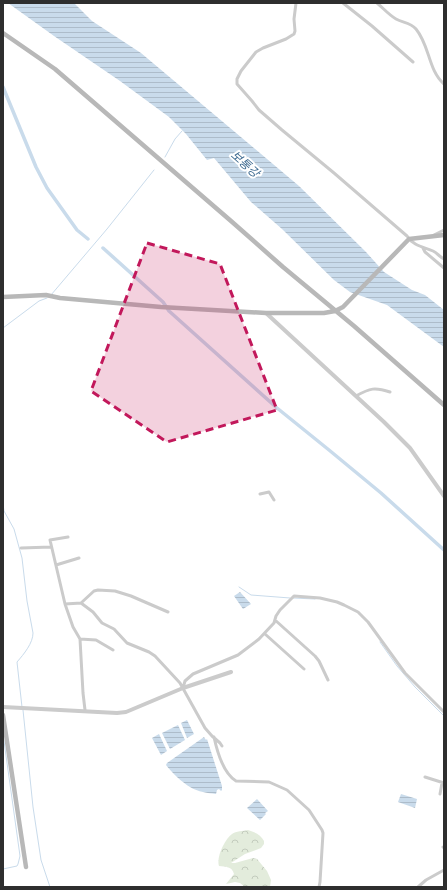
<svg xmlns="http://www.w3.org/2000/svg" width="447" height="890" font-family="'IBM Plex Sans','Noto Sans KR',sans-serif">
<defs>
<pattern id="forest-crowns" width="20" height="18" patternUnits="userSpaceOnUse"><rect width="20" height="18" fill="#e3ecdc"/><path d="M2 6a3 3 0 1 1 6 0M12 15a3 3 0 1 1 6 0" fill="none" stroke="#c3cbbd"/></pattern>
<pattern id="water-rules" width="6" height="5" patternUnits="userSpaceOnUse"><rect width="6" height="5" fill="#c9dbeb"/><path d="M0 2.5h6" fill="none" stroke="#adbcca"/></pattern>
</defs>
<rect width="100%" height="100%" fill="#fff"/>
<path fill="url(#forest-crowns)" d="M 248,830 C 255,832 261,835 264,841 L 264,844 L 261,848 L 245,854 L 231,863 L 235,863 L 253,858 L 257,859 L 267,871 L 271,880 L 270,887 L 245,887 L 240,883 L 235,882 L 226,884 L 234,874 C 232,866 226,867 219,866 C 216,857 225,839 232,834 C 236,831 243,831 248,830 Z"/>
<path fill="url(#water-rules)" d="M 8,3 L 74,3 L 92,21 L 141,53 L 299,186 L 366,252 L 384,272 L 412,290 L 425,295 L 444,310 L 444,347 L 387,305 L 350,292 L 334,280 L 282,229 L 251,202 L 214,158 L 207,160 L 186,134 L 169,117 L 120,81 L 54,36 Z
M 240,592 L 251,604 L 243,609 L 234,596 Z
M 187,720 L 194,734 L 187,738 L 181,723 Z
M 178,725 L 185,740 L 170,749 L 162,733 Z
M 159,734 L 167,751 L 161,755 L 152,738 Z
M 204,737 L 206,740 L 207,739 L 222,786 L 222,790 L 221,791 L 219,789 L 217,790 L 216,794 C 208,793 198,792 190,787 C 183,783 171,772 166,765 L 167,763 Z
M 401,794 L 417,799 L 415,808 L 398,802 Z
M 257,799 L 268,811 L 265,813 L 266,814 L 260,820 L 247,808 Z"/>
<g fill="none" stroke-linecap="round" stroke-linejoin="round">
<path stroke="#c9dbeb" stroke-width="1" d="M 165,157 L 175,139 L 182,131
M 51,295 L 107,229 L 154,170
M 3,328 L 39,301 L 47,298
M 3,504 L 4,511 L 14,529 L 22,558 L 27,601 L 33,633 C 33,643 24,654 17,662 L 22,707
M 239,587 L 251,595 L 290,598
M 293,598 L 315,599
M 380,642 L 397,666 L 415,687 L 444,716
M 23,710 L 33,807 L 41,860 L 50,887
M 3,734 L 20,856 L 18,864 L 17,866 L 3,869"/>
<path stroke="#c9dbeb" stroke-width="3.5" d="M 3,87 L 36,167 L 47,188 L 77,230 L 88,239
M 103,248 L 163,302 L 169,311 L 277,408 L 329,450 L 381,493 L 444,550"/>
<path stroke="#cbcbcb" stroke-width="3" d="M 296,3 L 294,19 L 295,31 L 294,34 L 286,39 L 263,48 L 256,52 L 241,71 L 237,79 L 237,84 L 252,101 L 259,110 L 282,130 L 334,173 L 407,236 C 413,246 424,247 433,251 C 437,253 440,257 444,259
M 343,3 L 372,26 L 413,62
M 377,3 C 383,8 389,15 396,19 C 403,23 410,22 416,29 C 430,46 428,70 444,84
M 434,235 L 444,230
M 423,248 L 425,252 L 444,268
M 356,396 C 370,388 375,387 390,392
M 260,494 L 269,492 L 274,500
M 68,537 L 50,540 L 65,604 L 73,627 L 80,639 L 96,640 L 113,650
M 21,548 L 51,547
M 56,565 L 79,558
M 81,603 L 94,591 L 98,590 L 115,591 L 131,596 L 168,612
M 65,604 L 81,603 L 93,612 L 102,623 L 114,629 L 127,643 L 149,652 L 155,656 L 180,683 L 205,728 L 212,736 L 220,743 L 222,746
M 275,620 L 315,656 L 319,661 L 328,680
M 265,634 L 304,669
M 80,639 L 83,693 L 85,710
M 183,688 L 185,681 L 193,674 L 238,655 L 259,639 L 274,623 L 276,616 L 280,610 L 294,596 L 320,598 L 337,602 L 344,605 L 358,612 L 368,622 L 405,673 L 444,712
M 214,737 C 217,751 223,773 236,781 L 269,782 L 287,790 L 309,810 L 322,830 L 323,833 L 320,882 L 319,887
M 425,777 L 444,783
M 440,794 L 442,783
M 443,847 L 444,848
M 418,887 L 426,880 L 444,870"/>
<path stroke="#cbcbcb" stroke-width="4" d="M 266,313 L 384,422 L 410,448 L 444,496
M 3,707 L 117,713 L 126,712 L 183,688 L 231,672"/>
<path stroke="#b8b8b8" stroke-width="4.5" d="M 3,33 L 55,69 L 231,221 L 283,267 L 354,326 L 444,405
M 3,297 L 46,295 L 60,298 L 161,307 L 266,313 L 324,313 L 335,311 L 343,307 L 409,239 L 444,235
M 3,715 L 26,867"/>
</g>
<path fill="#c2185b" fill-opacity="0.2" stroke="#c2185b" stroke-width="3" stroke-dasharray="8 5" stroke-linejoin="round" d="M 147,243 L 220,264 L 277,410 L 167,442 L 91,391 Z"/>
<g text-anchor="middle" stroke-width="4" stroke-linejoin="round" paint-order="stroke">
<g font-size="12" font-style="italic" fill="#3d6a90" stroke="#fff">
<text transform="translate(245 164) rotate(42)" y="4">보통강</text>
</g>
</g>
<rect width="447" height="890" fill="none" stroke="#2e2e2e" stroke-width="8"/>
</svg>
